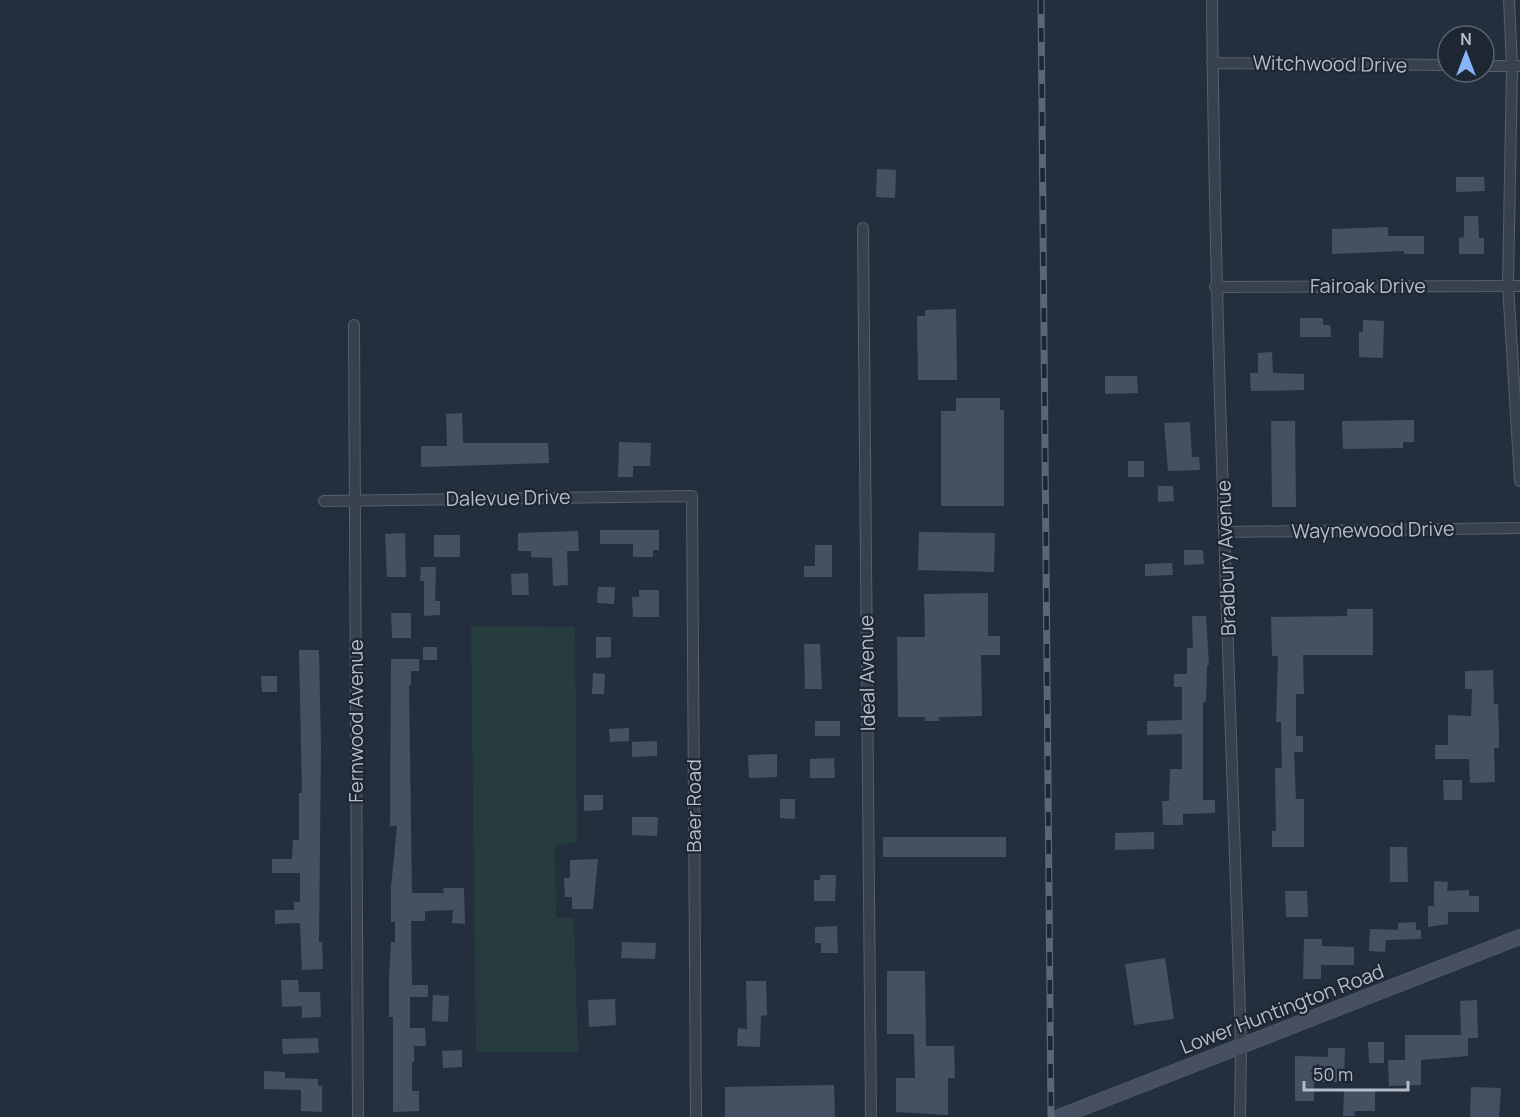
<svg xmlns="http://www.w3.org/2000/svg" width="1520" height="1117" font-family="Manrope,sans-serif">
<rect width="100%" height="100%" fill="#242f3e"/>
<path fill="#263c3f" d="M 471,626 L 575,627 L 577,843 L 555,844 L 556,918 L 574,918 L 578,1052 L 476,1052 Z"/>
<path fill="#455162" d="M 877,169 L 896,170 L 895,198 L 876,197 Z
M 1456,177 L 1484,177 L 1485,191 L 1456,192 Z
M 1464,216 L 1478,216 L 1479,238 L 1484,238 L 1484,254 L 1459,254 L 1459,238 L 1464,237 Z
M 1388,227 L 1388,236 L 1424,236 L 1424,254 L 1404,254 L 1404,251 L 1332,254 L 1332,229 Z
M 956,309 L 957,380 L 918,380 L 917,316 L 925,316 L 925,310 Z
M 1300,318 L 1323,318 L 1323,325 L 1330,325 L 1331,337 L 1300,337 Z
M 1363,320 L 1384,321 L 1383,358 L 1359,357 L 1359,332 L 1363,332 Z
M 1272,352 L 1273,373 L 1304,374 L 1304,390 L 1251,391 L 1250,373 L 1258,373 L 1258,353 Z
M 1105,376 L 1137,376 L 1138,393 L 1105,394 Z
M 956,398 L 1000,398 L 1000,410 L 1004,410 L 1004,506 L 941,506 L 941,411 L 956,411 Z
M 462,413 L 463,443 L 548,443 L 549,463 L 421,467 L 421,446 L 447,446 L 446,414 Z
M 1414,420 L 1414,442 L 1403,442 L 1403,448 L 1343,449 L 1342,421 Z
M 1271,421 L 1295,421 L 1296,507 L 1272,507 Z
M 1190,422 L 1192,457 L 1199,457 L 1200,470 L 1168,471 L 1164,423 Z
M 619,442 L 651,443 L 650,466 L 633,466 L 633,477 L 618,477 Z
M 1128,461 L 1144,461 L 1144,477 L 1128,477 Z
M 1158,486 L 1173,486 L 1174,501 L 1158,502 Z
M 600,530 L 659,530 L 659,550 L 653,550 L 653,557 L 633,557 L 633,544 L 600,544 Z
M 578,531 L 579,551 L 567,551 L 568,585 L 553,586 L 552,558 L 531,557 L 531,551 L 518,551 L 518,533 Z
M 919,532 L 995,533 L 994,572 L 918,570 Z
M 405,533 L 406,577 L 387,577 L 385,534 Z
M 434,535 L 460,535 L 460,557 L 434,557 Z
M 815,545 L 832,545 L 832,577 L 804,577 L 804,566 L 815,566 Z
M 1184,550 L 1203,550 L 1204,564 L 1184,565 Z
M 1172,563 L 1173,575 L 1145,576 L 1145,564 Z
M 421,567 L 436,567 L 435,601 L 440,601 L 440,615 L 424,616 L 424,581 L 420,581 Z
M 528,573 L 529,595 L 512,595 L 511,574 Z
M 598,587 L 615,587 L 614,604 L 597,603 Z
M 639,590 L 659,590 L 659,617 L 633,617 L 632,597 L 639,597 Z
M 988,593 L 988,636 L 1000,636 L 1000,655 L 981,655 L 982,716 L 939,717 L 939,721 L 925,721 L 925,717 L 898,717 L 897,637 L 925,637 L 924,594 Z
M 1347,609 L 1373,609 L 1373,655 L 1303,655 L 1304,694 L 1296,694 L 1296,736 L 1303,736 L 1303,752 L 1294,752 L 1296,799 L 1304,799 L 1304,847 L 1272,847 L 1272,831 L 1276,831 L 1275,768 L 1282,768 L 1281,722 L 1276,722 L 1278,656 L 1272,656 L 1271,617 L 1347,616 Z
M 391,613 L 411,613 L 411,638 L 392,638 Z
M 1192,616 L 1206,616 L 1209,665 L 1207,665 L 1206,702 L 1203,702 L 1203,800 L 1215,800 L 1215,813 L 1183,814 L 1183,825 L 1163,825 L 1162,801 L 1169,801 L 1170,769 L 1182,769 L 1182,734 L 1147,735 L 1147,721 L 1182,720 L 1182,687 L 1174,687 L 1174,674 L 1187,674 L 1187,648 L 1193,648 Z
M 596,637 L 611,637 L 611,657 L 596,658 Z
M 804,644 L 820,644 L 822,689 L 805,689 Z
M 423,647 L 437,647 L 437,660 L 423,660 Z
M 299,650 L 319,650 L 321,746 L 319,942 L 322,942 L 323,969 L 302,970 L 300,923 L 275,924 L 275,910 L 294,910 L 294,902 L 300,902 L 300,873 L 272,873 L 272,859 L 292,859 L 293,840 L 299,840 L 299,793 L 302,793 Z
M 391,659 L 419,659 L 419,671 L 411,671 L 411,685 L 409,685 L 412,893 L 444,893 L 443,888 L 464,888 L 465,924 L 452,923 L 453,910 L 425,911 L 425,921 L 411,921 L 412,985 L 428,985 L 428,997 L 410,997 L 410,1028 L 425,1028 L 426,1046 L 414,1046 L 414,1062 L 412,1062 L 412,1091 L 419,1091 L 419,1111 L 393,1112 L 393,1017 L 389,1017 L 389,980 L 391,942 L 395,942 L 395,922 L 391,922 L 391,887 L 397,826 L 390,826 Z
M 1493,670 L 1494,704 L 1498,704 L 1499,733 L 1499,748 L 1494,748 L 1495,782 L 1470,783 L 1469,759 L 1435,759 L 1435,745 L 1448,745 L 1448,715 L 1471,716 L 1472,689 L 1465,689 L 1465,671 Z
M 593,673 L 605,674 L 604,694 L 592,694 Z
M 261,676 L 277,676 L 277,692 L 262,692 Z
M 815,721 L 840,721 L 840,736 L 815,736 Z
M 629,728 L 629,741 L 610,742 L 609,729 Z
M 657,741 L 657,756 L 632,757 L 632,742 Z
M 777,754 L 777,777 L 749,778 L 748,755 Z
M 834,758 L 835,778 L 810,778 L 810,759 Z
M 1443,780 L 1462,780 L 1462,800 L 1444,800 Z
M 584,795 L 603,795 L 603,810 L 584,811 Z
M 780,799 L 795,799 L 795,819 L 780,818 Z
M 632,817 L 658,817 L 657,836 L 632,835 Z
M 1154,832 L 1154,849 L 1115,850 L 1115,833 Z
M 883,837 L 1006,837 L 1006,857 L 883,857 Z
M 1390,847 L 1407,847 L 1408,882 L 1390,882 Z
M 598,859 L 593,909 L 572,909 L 572,897 L 565,897 L 564,878 L 570,878 L 570,860 Z
M 820,875 L 836,875 L 835,901 L 814,901 L 814,880 L 820,880 Z
M 1434,881 L 1448,882 L 1447,891 L 1469,890 L 1469,896 L 1479,896 L 1479,912 L 1448,912 L 1448,924 L 1428,927 L 1428,906 L 1434,906 Z
M 1285,891 L 1307,891 L 1308,917 L 1286,917 Z
M 1416,922 L 1416,930 L 1421,930 L 1421,939 L 1386,940 L 1385,952 L 1369,951 L 1370,929 L 1398,930 L 1398,923 Z
M 837,926 L 838,953 L 821,953 L 821,943 L 815,943 L 815,927 Z
M 1304,939 L 1322,939 L 1322,946 L 1354,947 L 1354,965 L 1321,965 L 1321,979 L 1303,979 Z
M 622,942 L 656,943 L 655,959 L 621,958 Z
M 1165,958 L 1174,1019 L 1134,1025 L 1125,964 Z
M 887,971 L 925,971 L 926,1046 L 954,1046 L 955,1078 L 948,1078 L 948,1115 L 896,1112 L 896,1078 L 915,1078 L 914,1034 L 887,1034 Z
M 281,980 L 298,980 L 299,992 L 320,992 L 321,1017 L 302,1018 L 302,1006 L 282,1007 Z
M 746,981 L 766,981 L 767,1015 L 761,1016 L 760,1047 L 737,1046 L 738,1028 L 747,1029 Z
M 433,995 L 449,996 L 448,1022 L 432,1021 Z
M 615,999 L 616,1025 L 589,1027 L 588,1000 Z
M 1477,1000 L 1478,1038 L 1468,1038 L 1468,1056 L 1421,1060 L 1421,1085 L 1389,1086 L 1388,1060 L 1405,1060 L 1405,1035 L 1461,1035 L 1460,1001 Z
M 318,1038 L 319,1053 L 283,1054 L 282,1039 Z
M 1368,1042 L 1384,1042 L 1384,1063 L 1369,1063 Z
M 1328,1048 L 1345,1048 L 1344,1082 L 1314,1082 L 1314,1101 L 1295,1101 L 1295,1056 L 1328,1057 Z
M 462,1050 L 462,1067 L 443,1068 L 442,1051 Z
M 264,1071 L 285,1072 L 285,1078 L 318,1079 L 318,1086 L 322,1086 L 322,1112 L 301,1111 L 301,1090 L 264,1089 Z
M 834,1085 L 835,1117 L 725,1117 L 725,1087 Z
M 1471,1087 L 1501,1088 L 1499,1117 L 1470,1117 Z
M 1344,1089 L 1375,1089 L 1375,1111 L 1355,1111 L 1354,1116 L 1343,1116 Z"/>
<g fill="none" stroke-linecap="round" stroke-linejoin="round">
<defs>
<path id="street" d="M 1212,0 C 1215,349 1231,698 1241,1048 L 1240,1117
M 1509,0 L 1512,66 L 1508,286 L 1520,481
M 1212,63 L 1448,65
M 1484,66 L 1520,66
M 863,228 L 871,1117
M 1215,287 L 1520,286
M 354,325 L 358,1117
M 324,501 L 692,496 L 696,1117
M 1226,532 L 1520,528"/>
<path id="secondary" d="M 1059,1117 L 1520,937"/>
</defs>
<use href="#street" stroke="#565f6c" stroke-width="12"/>
<use href="#secondary" stroke="#565f6c" stroke-width="16"/>
<use href="#street" stroke="#38414e" stroke-width="10"/>
<use href="#secondary" stroke="#465061" stroke-width="15"/>
<defs>
<path id="rail" d="M 1041,0 L 1051,1117"/>
</defs>
<use href="#rail" stroke="#5a6575" stroke-width="7"/>
<use href="#rail" stroke="#1d2633" stroke-width="4.5" stroke-dasharray="14" stroke-linecap="butt"/>
</g>
<g text-anchor="middle" stroke-width="4.5" stroke-linejoin="round" paint-order="stroke">
<g font-size="20" fill="#b4bcc9" stroke="#1d2633">
<text transform="translate(1330 64) rotate(1)" y="7">Witchwood Drive</text>
<text x="1368" y="293">Fairoak Drive</text>
<text transform="translate(508 498) rotate(-1)" y="7">Dalevue Drive</text>
<text transform="translate(1373 530) rotate(-1)" y="7">Waynewood Drive</text>
<text transform="translate(1226 558) rotate(-92)" y="7">Bradbury Avenue</text>
<text transform="translate(867 673) rotate(-91)" y="7">Ideal Avenue</text>
<text transform="translate(356 721) rotate(-90)" y="7">Fernwood Avenue</text>
<text transform="translate(694 806) rotate(-90)" y="7">Baer Road</text>
<text transform="translate(1282 1009) rotate(-21)" y="7">Lower Huntington Road</text>
</g>
</g>
<g transform="translate(1466 54)"><circle r="28" fill="#1d2633" stroke="#59626f" stroke-width="1.5"/>
<path d="M0-4.5L10 22L0 15L-10 22Z" fill="#8ab4f8"/>
<text y="-9" font-size="16" font-weight="bold" text-anchor="middle" fill="#b4bcc9">N</text>
</g>
<path d="M1304 1081v9h104v-9" fill="none" stroke="#b4bcc9" stroke-width="3"/>
<text x="1313" y="1081" font-size="18" fill="#b4bcc9" stroke="#1d2633" stroke-width="4.5" paint-order="stroke">50 m</text>
</svg>
